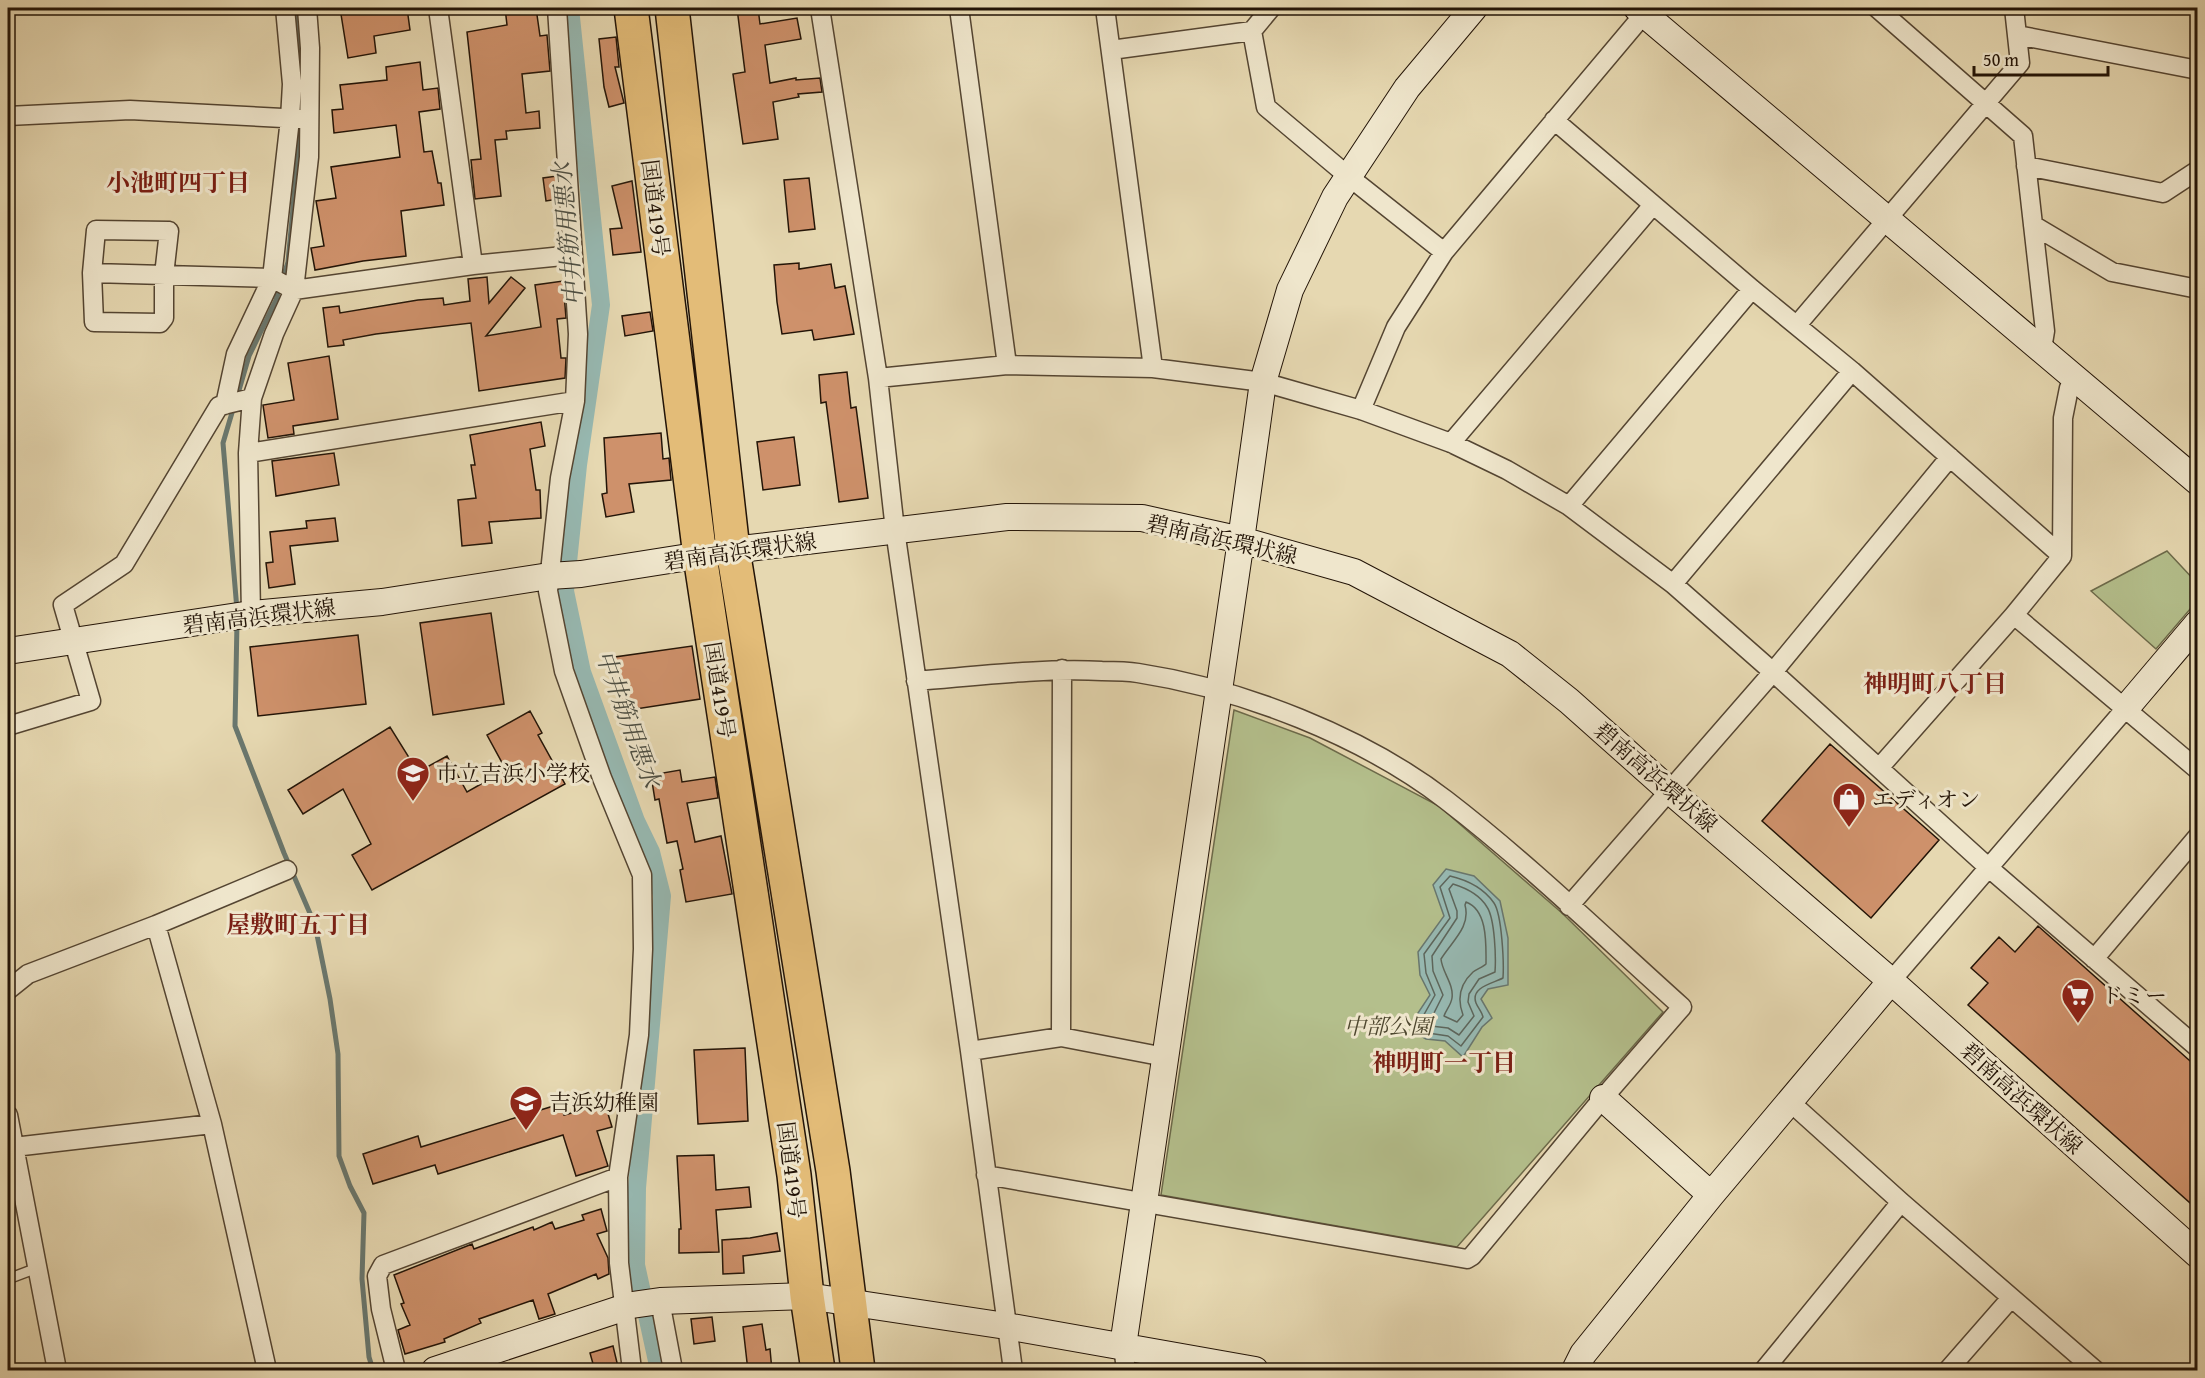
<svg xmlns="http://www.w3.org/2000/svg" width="2205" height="1378" font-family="'Gentium Book Plus','Noto Serif JP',serif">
<rect width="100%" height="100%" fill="#e6d8b1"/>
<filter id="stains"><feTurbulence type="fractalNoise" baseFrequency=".00333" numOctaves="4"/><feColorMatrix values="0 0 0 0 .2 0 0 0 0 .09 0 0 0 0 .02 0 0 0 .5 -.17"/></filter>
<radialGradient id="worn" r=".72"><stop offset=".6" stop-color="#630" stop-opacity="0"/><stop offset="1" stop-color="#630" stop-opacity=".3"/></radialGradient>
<path fill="#b4bf8c" stroke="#6c6a4a" stroke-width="1.5" d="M 2167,551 L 2197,583 L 2197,601 L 2156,649 L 2091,591 Z
M 1234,710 L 1310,738 L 1439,806 L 1562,913 L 1663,1012 L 1457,1247 L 1161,1195 Z"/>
<path fill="#97b9b2" stroke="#69776e" stroke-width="1.5" d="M 1446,869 L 1474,876 L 1500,901 L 1508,938 L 1508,985 L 1488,989 L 1481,999 L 1492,1018 L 1482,1027 L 1463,1057 L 1445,1041 L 1426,1039 L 1414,1032 L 1416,1016 L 1430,995 L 1420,975 L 1418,952 L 1444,916 L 1433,885 Z"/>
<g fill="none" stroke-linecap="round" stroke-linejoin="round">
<path stroke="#5d665c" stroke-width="1.5" d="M 1450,876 C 1467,880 1483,887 1494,903 C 1502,915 1504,963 1503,978 C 1494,983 1470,987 1476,1003 C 1478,1008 1482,1012 1483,1017 L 1461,1046 L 1448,1036 L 1428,1033 L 1421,1027 L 1422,1018 L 1435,995 L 1426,973 L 1424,954 L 1450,918 L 1440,887 Z
M 1453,884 C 1466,888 1480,895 1487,907 C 1495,919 1496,958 1495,972 L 1479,979 L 1469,994 L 1468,1002 L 1474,1016 L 1459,1035 L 1448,1028 L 1431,1026 L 1429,1023 L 1443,995 L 1433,971 L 1432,956 L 1457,918 L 1457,911 L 1449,889 Z
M 1466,902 C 1488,910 1486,945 1486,964 C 1483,967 1477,969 1473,972 C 1460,984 1457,999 1463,1015 L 1457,1022 L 1444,1016 C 1446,1010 1451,1005 1452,998 C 1454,984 1442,972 1441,959 C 1452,941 1471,927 1465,905 Z"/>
<path stroke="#69776e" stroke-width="5" d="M 296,8 L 301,77
M 237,397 L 249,356 L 276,300 L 288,262 L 301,122
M 234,406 L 223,443 L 237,610
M 237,622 L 235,726 L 284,853 L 315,925 L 330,999 L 338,1054 L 339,1156 L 350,1186 L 364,1213 L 362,1279 L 369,1357 L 373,1370"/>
<path stroke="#97b9b2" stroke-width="18" d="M 570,8 L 601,305 L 578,465 L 565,591 L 582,672 L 636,821 L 651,852 L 662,896 L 637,1188 L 636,1265 L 659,1370"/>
</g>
<path fill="#ce916b" stroke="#231407" stroke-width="1.5" d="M 340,8 L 407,8 L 410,30 L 374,36 L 376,53 L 348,58 Z
M 505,8 L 536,8 L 540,36 L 547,35 L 550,71 L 522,74 L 526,113 L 539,111 L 540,128 L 506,131 L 507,139 L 495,140 L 501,196 L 475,199 L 471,160 L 481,159 L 467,32 L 507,25 Z
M 737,8 L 758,8 L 760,24 L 797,18 L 801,39 L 765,45 L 770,83 L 796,78 L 796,80 L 820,78 L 822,92 L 798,94 L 799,97 L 773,102 L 778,139 L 743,144 L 733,74 L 745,72 Z
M 616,37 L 619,67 L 615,67 L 624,103 L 609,107 L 604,87 L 599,39 Z
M 420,62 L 423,90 L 438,88 L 440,109 L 419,112 L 424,152 L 432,151 L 438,183 L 441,183 L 444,205 L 401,211 L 406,256 L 363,261 L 315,270 L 311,248 L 324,246 L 316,201 L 336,198 L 331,167 L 400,157 L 396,125 L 334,133 L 332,110 L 343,109 L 340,85 L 387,80 L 386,67 Z
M 557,176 L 558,199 L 546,201 L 543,178 Z
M 809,178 L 815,229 L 789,232 L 784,180 Z
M 632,181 L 641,252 L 613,255 L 610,229 L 622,228 L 612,186 Z
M 799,263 L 799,269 L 831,264 L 835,288 L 845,286 L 854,334 L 814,340 L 812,330 L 782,334 L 777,302 L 774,265 Z
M 487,277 L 489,303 L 511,277 L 525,288 L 486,336 L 541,327 L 535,285 L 563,281 L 566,318 L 557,319 L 561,358 L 566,358 L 565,378 L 479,391 L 471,323 L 376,334 L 343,340 L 344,345 L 328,347 L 323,308 L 339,306 L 340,313 L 418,300 L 443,298 L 444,305 L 470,301 L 468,279 Z
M 650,312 L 653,331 L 625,336 L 622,316 Z
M 329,356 L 338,419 L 293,426 L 294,434 L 268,438 L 263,405 L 294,400 L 288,363 Z
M 847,372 L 851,408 L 856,407 L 868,498 L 839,502 L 826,402 L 821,403 L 819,375 Z
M 541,422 L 545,446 L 530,449 L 536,490 L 540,490 L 541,518 L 489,522 L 492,543 L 462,546 L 458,500 L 476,498 L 471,465 L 475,465 L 470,435 Z
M 661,433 L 663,459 L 669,458 L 671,480 L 629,484 L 634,512 L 606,517 L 602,494 L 607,493 L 604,438 Z
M 794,437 L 800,485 L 763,490 L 757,442 Z
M 334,453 L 339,485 L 276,496 L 272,461 Z
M 335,518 L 338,541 L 290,546 L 295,584 L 269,588 L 266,563 L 273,562 L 270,532 L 307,528 L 306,521 Z
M 491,613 L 504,704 L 433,715 L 420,623 Z
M 358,635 L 366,704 L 258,716 L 250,647 Z
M 692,646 L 700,699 L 623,711 L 615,657 Z
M 530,711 L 542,733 L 538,735 L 565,784 L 372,890 L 352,855 L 371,844 L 343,789 L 303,814 L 288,790 L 390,727 L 418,772 L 447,756 L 467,792 L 506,770 L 487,735 Z
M 1830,744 L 1939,840 L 1871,918 L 1762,821 Z
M 680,770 L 682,782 L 715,777 L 718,798 L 687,803 L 695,842 L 721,836 L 732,894 L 686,902 L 680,870 L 683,869 L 677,841 L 667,843 L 659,799 L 655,800 L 651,775 Z
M 2038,926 L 2198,1068 L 2198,1210 L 1968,1005 L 1988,983 L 1971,968 L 1999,937 L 2015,952 Z
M 745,1048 L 748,1121 L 698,1124 L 694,1050 Z
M 560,1104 L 564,1115 L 605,1104 L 612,1127 L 597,1131 L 608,1166 L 576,1176 L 563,1135 L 438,1174 L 435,1165 L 373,1184 L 363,1154 L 418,1136 L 421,1147 Z
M 714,1155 L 716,1190 L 749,1187 L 751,1207 L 716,1210 L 719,1252 L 679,1253 L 679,1229 L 681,1229 L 677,1156 Z
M 601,1209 L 607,1231 L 597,1234 L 608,1258 L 609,1274 L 598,1279 L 596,1274 L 548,1294 L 555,1314 L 539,1319 L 533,1300 L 479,1319 L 481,1323 L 444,1339 L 445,1342 L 405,1354 L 398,1330 L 410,1325 L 401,1304 L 404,1303 L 394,1275 L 472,1244 L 474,1249 L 533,1227 L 534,1230 L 552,1222 L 555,1229 L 584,1220 L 582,1215 Z
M 777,1233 L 780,1251 L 743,1256 L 744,1273 L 723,1274 L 722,1240 L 750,1238 Z
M 712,1317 L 715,1341 L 694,1344 L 691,1319 Z
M 762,1324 L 766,1350 L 770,1349 L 772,1371 L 748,1371 L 743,1327 Z
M 613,1346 L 619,1371 L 595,1371 L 590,1353 Z"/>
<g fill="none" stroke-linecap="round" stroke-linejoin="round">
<defs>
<path id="lane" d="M 8,1279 L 37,1268"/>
<path id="street" d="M 557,8 L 578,334 L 575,401 L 560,478 L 548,591 L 564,671 L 602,778 L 642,875 L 643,949 L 639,1035 L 618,1177 L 619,1263 L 632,1370
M 820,8 L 878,378 L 895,530 L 970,1051 L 1013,1370
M 959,8 L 1007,365
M 1105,8 L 1153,368
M 1271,8 L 1252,31 L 1266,107 L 1348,176 L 1444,252
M 1877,8 L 2023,136 L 2045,331 L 2042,349
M 2017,35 L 2198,70
M 1111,50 L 1252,31
M 8,116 L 130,110 L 302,119
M 1554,120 L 1752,289 L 1852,371 L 2062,556
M 2026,166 L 2163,193 L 2195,172 L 2198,173
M 2033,225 L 2112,272 L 2198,289
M 473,265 L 573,255
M 92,273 L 94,322 L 160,323 L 164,318 L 164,275 L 169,231 L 96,230 L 92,273 L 272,278 L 294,290 L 473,265 L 438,8
M 1797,325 L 2020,63 L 2014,8
M 878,378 L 1007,365 L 1153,368 L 1263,382 L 1361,410 L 1451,443 L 1507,470 L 1569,506 L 1673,584 L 1773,672 L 1989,868 L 2198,1048
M 2074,379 L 2069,388 L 2063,418 L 2062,556 L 2014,615 L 2198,770
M 225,405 L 236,354 L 272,278 L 290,119 L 292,84 L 285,8
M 1361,410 L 1396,327 L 1444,252 L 1644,14
M 1451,443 L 1653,205
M 248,453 L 575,401
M 1569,506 L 1752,289
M 1673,584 L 1852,371
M 251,614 L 248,453 L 252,398 L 274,334 L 294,290 L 309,157 L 310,48 L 307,8
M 916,681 C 978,676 1040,668 1102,671 C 1114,671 1126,671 1138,673 C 1242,689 1363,736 1446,800 C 1528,863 1605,938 1682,1007 L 1603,1098 L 1472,1256 L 1467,1259 L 986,1175
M 8,726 L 91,701 L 63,605 L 124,564 L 219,406 L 252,398
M 1879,768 L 2014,615
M 1569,906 L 1773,672 L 1950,457
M 156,925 L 212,1124 L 267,1370
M 2094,959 L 2198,836
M 1891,981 L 2126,708
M 8,990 L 28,974 L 156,925 L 287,870
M 1061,1037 L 1062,669
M 970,1051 L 1061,1037 L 1165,1057
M 1789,1101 L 1901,1202 L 2095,1370
M 8,1115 L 57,1370
M 14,1147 L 212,1124
M 660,1301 L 673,1370
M 1123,1346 L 1126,1370
M 396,1370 L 381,1309 L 377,1276 L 383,1265 L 618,1177
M 1764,1370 L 1901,1202
M 1948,1370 L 2011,1298"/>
<path id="secondary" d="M 1637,8 L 2198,482
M 8,651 L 251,614 L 382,602 L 549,576 L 581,574 L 733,550 L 1007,517 L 1142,518 L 1241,540 L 1354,572 L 1510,654 L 1569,701 L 1669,790 L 1891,981 L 2198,1255
M 2126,708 L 2198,623
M 1603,1098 L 1711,1195
M 1123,1346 L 1241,540 L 1263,382 L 1290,290 L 1335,197 L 1407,88 L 1474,8
M 435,1370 L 632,1305 L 660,1301 L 807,1296 L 1006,1326 L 1255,1370
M 1575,1370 L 1583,1354 L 1711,1195 L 1891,981"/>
<path id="highway" d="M 631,8 L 700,556 L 794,1175 L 807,1296 L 818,1370
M 672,8 L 733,550 L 833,1171 L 858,1370"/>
</defs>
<use href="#lane" stroke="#544532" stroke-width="12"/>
<use href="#street" stroke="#544532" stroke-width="21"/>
<use href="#secondary" stroke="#231407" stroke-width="28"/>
<use href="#highway" stroke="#231407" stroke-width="36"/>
<use href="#lane" stroke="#efe6cc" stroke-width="9"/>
<use href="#street" stroke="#efe6cc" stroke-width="18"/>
<use href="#secondary" stroke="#efe6cc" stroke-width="26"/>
<use href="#highway" stroke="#e3bc78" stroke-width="33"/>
</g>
<defs>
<symbol id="school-pin" viewBox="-11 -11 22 30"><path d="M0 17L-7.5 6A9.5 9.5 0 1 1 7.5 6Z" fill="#8f2418" stroke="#efe6cc"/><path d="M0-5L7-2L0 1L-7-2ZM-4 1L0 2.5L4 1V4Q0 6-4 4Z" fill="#fff"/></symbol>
<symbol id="shop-pin" viewBox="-11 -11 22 30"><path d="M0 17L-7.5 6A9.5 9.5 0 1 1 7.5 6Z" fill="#8f2418" stroke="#efe6cc"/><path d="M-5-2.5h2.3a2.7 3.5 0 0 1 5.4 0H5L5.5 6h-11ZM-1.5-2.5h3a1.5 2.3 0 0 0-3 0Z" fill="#fff"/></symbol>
<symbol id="supermarket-pin" viewBox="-11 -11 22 30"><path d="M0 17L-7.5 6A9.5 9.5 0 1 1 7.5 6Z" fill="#8f2418" stroke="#efe6cc"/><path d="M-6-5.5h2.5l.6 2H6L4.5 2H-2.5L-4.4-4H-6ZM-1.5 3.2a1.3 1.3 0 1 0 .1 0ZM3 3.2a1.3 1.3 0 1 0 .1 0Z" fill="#fff"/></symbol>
</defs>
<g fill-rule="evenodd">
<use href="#school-pin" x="394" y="754" width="38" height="52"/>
<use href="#shop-pin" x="1830" y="780" width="38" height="52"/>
<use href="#supermarket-pin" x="2059" y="976" width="38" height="52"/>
<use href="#school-pin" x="507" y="1083" width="38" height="52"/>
</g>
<g text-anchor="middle" stroke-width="6" stroke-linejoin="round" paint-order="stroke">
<g font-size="22" fill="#231407" stroke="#efe6cc">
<text transform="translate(656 208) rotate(83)" y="8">国道419号</text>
<text transform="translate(1222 539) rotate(13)" y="8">碧南高浜環状線</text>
<text transform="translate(740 551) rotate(-8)" y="8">碧南高浜環状線</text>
<text transform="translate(259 616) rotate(-7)" y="8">碧南高浜環状線</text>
<text transform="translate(720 690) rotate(81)" y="8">国道419号</text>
<text transform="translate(1656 777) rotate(41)" y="8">碧南高浜環状線</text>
<text transform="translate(2022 1098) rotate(42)" y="8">碧南高浜環状線</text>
<text transform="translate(792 1170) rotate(83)" y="8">国道419号</text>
</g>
<g font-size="22" fill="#231407" stroke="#efe6cc" text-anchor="start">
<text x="436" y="781">市立吉浜小学校</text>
<text x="1872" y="807">エディオン</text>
<text x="2101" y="1003">ドミー</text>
<text x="549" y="1110">吉浜幼稚園</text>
</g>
<g font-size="22" font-style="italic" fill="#4e472f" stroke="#efe6cc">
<text x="1388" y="1034">中部公園</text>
</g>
<g font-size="24" font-weight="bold" fill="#7a1f14" stroke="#efe6cc">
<text x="178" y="191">小池町四丁目</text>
<text x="1935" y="692">神明町八丁目</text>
<text x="298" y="933">屋敷町五丁目</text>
<text x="1444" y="1071">神明町一丁目</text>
</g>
<g font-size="24" font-style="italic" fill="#4c4e43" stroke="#efe6cc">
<text transform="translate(568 234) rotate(-95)" y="8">中井筋用悪水</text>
<text transform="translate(628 719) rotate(70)" y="8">中井筋用悪水</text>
</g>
</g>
<rect width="2205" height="1378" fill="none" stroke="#e6d8b1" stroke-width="30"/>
<rect x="9" y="9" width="2187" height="1360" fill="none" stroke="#231407" stroke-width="3"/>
<rect x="15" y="15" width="2175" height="1348" fill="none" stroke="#231407" stroke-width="1.5"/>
<path d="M1974 66v9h134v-9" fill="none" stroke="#231407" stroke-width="3"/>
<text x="1983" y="66" font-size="18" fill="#231407" stroke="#efe6cc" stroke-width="4.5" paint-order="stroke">50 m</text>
<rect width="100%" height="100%" filter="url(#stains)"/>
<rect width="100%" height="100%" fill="url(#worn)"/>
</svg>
